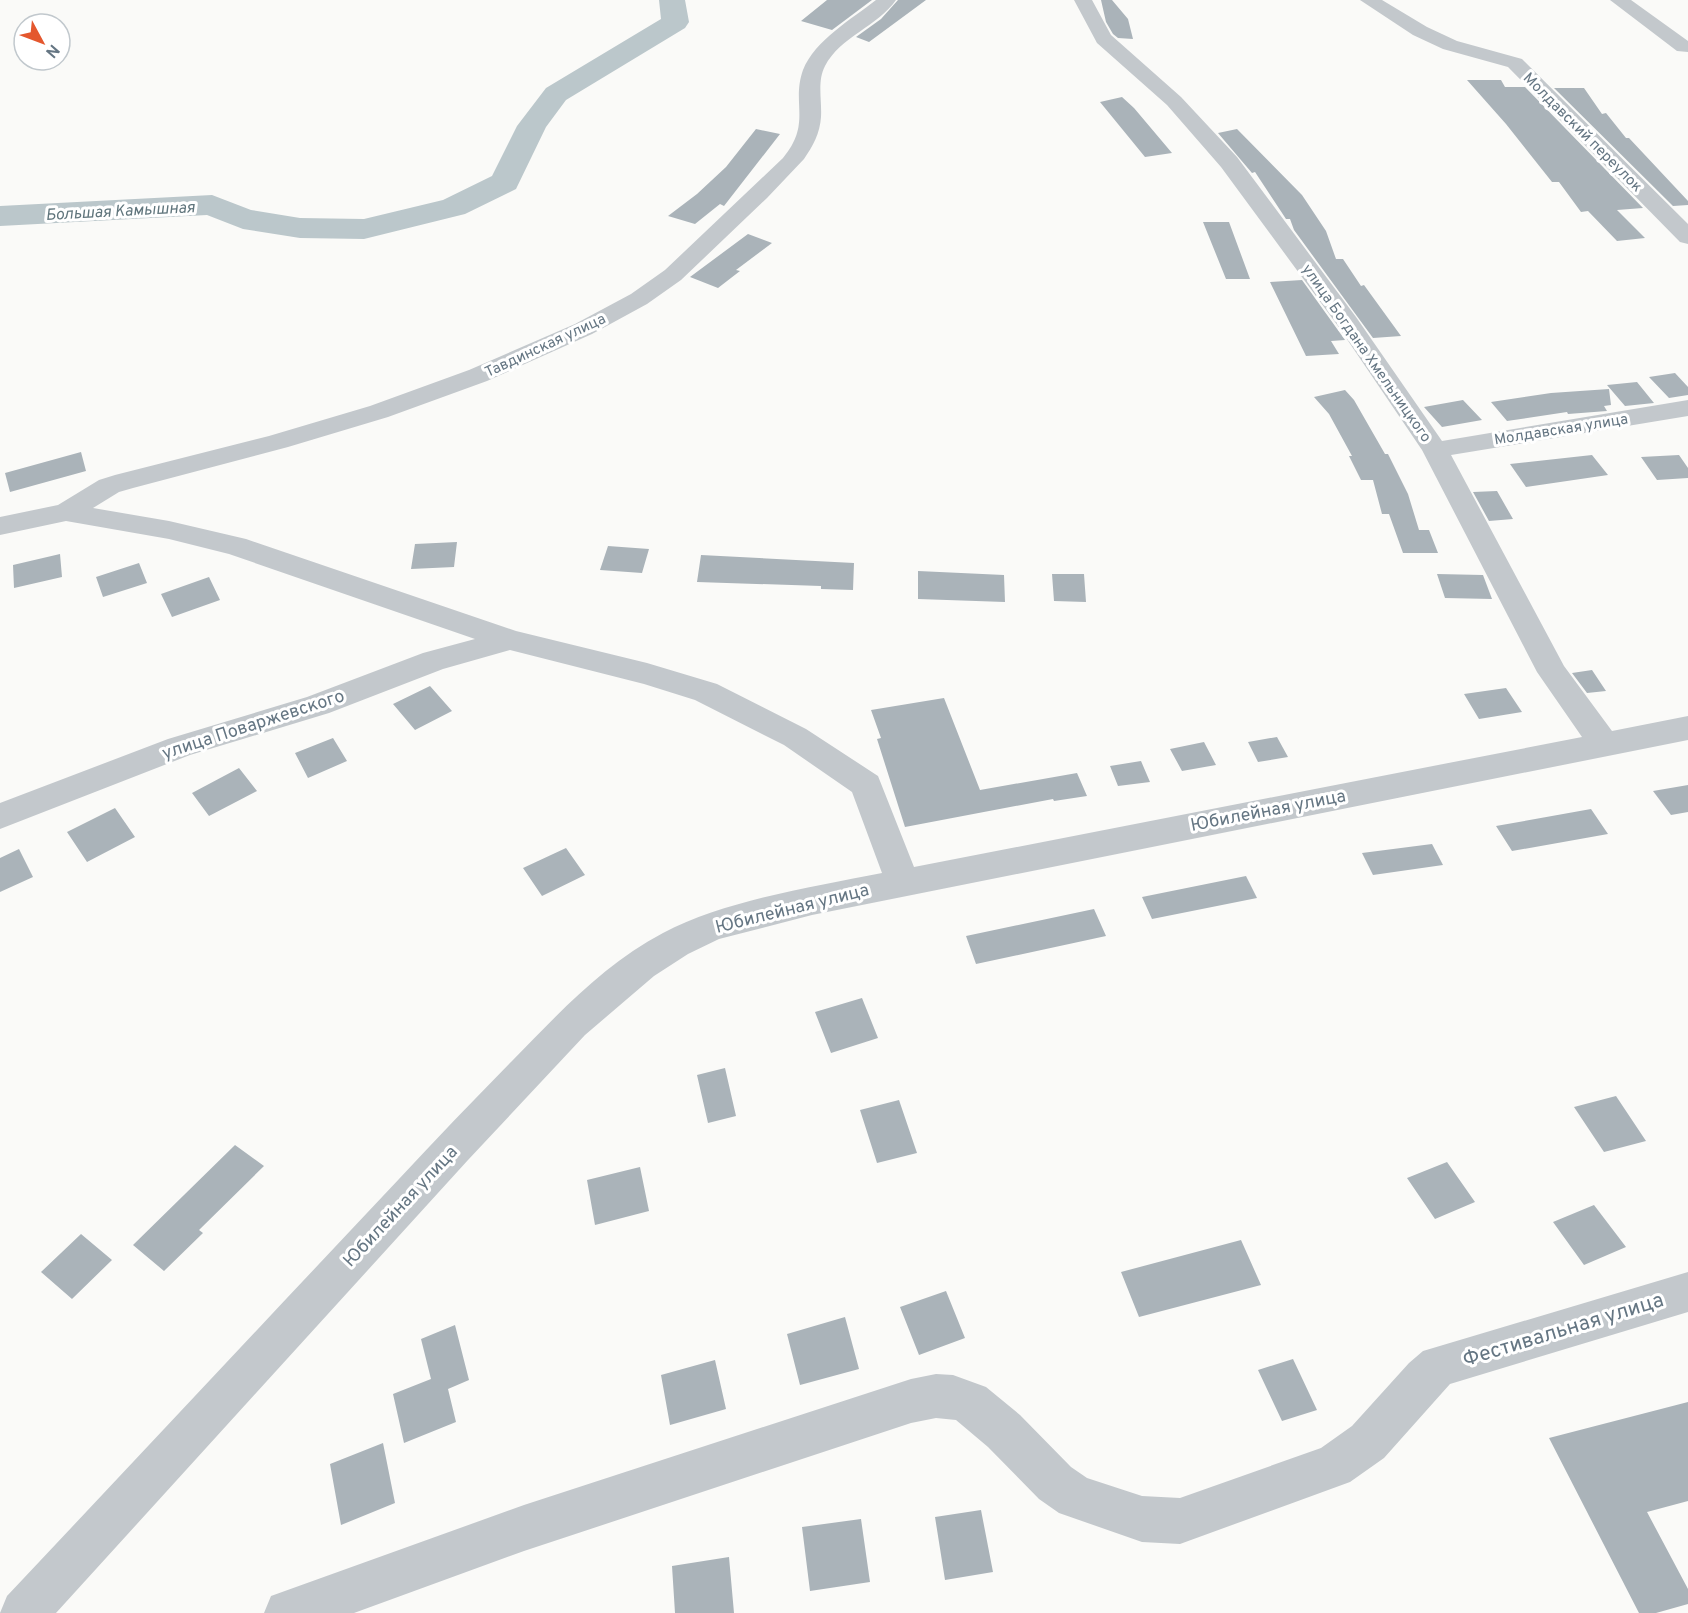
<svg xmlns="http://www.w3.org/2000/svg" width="1688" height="1613" font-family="Overpass,sans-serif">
<rect width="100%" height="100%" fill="#fafaf8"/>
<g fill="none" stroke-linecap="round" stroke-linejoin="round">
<path fill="#bbc7cb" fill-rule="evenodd" d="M 659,0 L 685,0 L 689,22 L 685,28 L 566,100 L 546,127 L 516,189 L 465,214 L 364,239 L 300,238 L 243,229 L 207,215 L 0,226 L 0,206 L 212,195 L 251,210 L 300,218 L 364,219 L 443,200 L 492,176 L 517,126 L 546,88 L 661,19 Z"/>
</g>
<path fill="#aab3b9" d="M 827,0 L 872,0 L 832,30 L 801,21 Z
M 898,0 L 926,0 L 869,42 L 856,37 L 881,19 Z
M 1101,0 L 1112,0 L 1128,19 L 1133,39 L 1118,38 L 1113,34 L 1106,22 Z
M 1467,80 L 1501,80 L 1505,87 L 1525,87 L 1643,208 L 1617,210 L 1645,238 L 1617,241 L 1588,211 L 1581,212 L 1559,182 L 1552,182 L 1506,124 Z
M 1554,88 L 1584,88 L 1602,114 L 1606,113 L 1626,138 L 1629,138 L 1688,201 L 1688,205 L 1673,206 Z
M 1122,97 L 1134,108 L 1172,153 L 1145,157 L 1100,102 Z
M 756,129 L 780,134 L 724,206 L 720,204 L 695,224 L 668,216 L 697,194 L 726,167 Z
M 1237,129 L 1302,195 L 1326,231 L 1336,259 L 1343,259 L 1361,286 L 1364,285 L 1401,336 L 1373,338 L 1294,230 L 1290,219 L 1286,219 L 1255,172 L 1252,173 L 1218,133 Z
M 1203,222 L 1229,222 L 1250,279 L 1226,279 Z
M 748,234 L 772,243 L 736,270 L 740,271 L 718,288 L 690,277 Z
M 1302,280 L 1345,340 L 1331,341 L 1339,354 L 1306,356 L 1270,282 Z
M 1675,373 L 1688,387 L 1688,395 L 1669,398 L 1649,377 Z
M 1637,382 L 1654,403 L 1625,406 L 1607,385 Z
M 1609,389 L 1611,405 L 1604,406 L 1607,411 L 1568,414 L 1567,412 L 1507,421 L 1491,402 L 1551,393 Z
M 1345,390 L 1354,400 L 1385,454 L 1388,454 L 1408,494 L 1419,530 L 1429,530 L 1438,553 L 1403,553 L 1389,514 L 1382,514 L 1373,480 L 1361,480 L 1349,456 L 1352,456 L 1329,414 L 1314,397 Z
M 1463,400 L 1482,420 L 1442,427 L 1424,407 Z
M 81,452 L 86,471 L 10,492 L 5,473 Z
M 1592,455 L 1608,475 L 1526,487 L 1510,464 Z
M 1679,455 L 1688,468 L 1688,478 L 1657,480 L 1641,457 Z
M 1497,491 L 1513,519 L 1489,521 L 1473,492 Z
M 457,542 L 454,567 L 411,569 L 415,544 Z
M 608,546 L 649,549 L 642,573 L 600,570 Z
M 60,554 L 62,577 L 14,588 L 13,565 Z
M 701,555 L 854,563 L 853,590 L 821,589 L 821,586 L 697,582 Z
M 139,563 L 147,583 L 103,597 L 96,577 Z
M 918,571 L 1004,575 L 1005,602 L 918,599 Z
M 1052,574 L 1084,574 L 1086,602 L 1054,601 Z
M 1437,574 L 1483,575 L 1492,599 L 1445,598 Z
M 209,577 L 220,600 L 172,617 L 161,594 Z
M 1592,670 L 1606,691 L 1587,693 L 1572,673 Z
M 430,686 L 452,711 L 415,730 L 393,704 Z
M 1506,688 L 1522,712 L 1479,719 L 1464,694 Z
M 944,698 L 980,790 L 1077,773 L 1087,796 L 1054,801 L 1053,799 L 905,827 L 877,739 L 881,738 L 871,710 Z
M 1277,737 L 1288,757 L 1258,762 L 1248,742 Z
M 333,738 L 347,761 L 308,778 L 295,753 Z
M 1204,742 L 1216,765 L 1182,771 L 1170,749 Z
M 1141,761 L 1150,782 L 1118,786 L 1110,766 Z
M 239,768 L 257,791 L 209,816 L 192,793 Z
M 1688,785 L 1688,812 L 1671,815 L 1653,791 Z
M 115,808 L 135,837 L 87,862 L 67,832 Z
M 1591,809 L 1608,834 L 1512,851 L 1496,826 Z
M 1432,844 L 1443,865 L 1373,875 L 1362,853 Z
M 566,848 L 585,875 L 542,896 L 523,868 Z
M 19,849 L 33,877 L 0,892 L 0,858 Z
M 1246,876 L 1257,898 L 1152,919 L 1142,897 Z
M 1094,909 L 1106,936 L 976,964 L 966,936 Z
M 862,998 L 878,1038 L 831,1053 L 815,1012 Z
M 725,1068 L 736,1116 L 708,1123 L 697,1075 Z
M 1616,1096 L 1646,1141 L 1604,1152 L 1574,1107 Z
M 899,1100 L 917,1153 L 877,1163 L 860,1110 Z
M 235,1145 L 264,1166 L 199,1230 L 203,1233 L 164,1271 L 133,1245 Z
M 1447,1162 L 1475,1202 L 1435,1219 L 1407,1178 Z
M 640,1167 L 649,1211 L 595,1225 L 587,1180 Z
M 1594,1205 L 1626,1247 L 1584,1265 L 1553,1222 Z
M 81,1234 L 112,1260 L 72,1299 L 41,1272 Z
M 1241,1240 L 1261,1285 L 1139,1317 L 1121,1272 Z
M 946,1291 L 965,1338 L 919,1355 L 900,1307 Z
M 845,1317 L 859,1369 L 800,1385 L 787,1334 Z
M 455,1325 L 469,1380 L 448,1389 L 456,1422 L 404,1443 L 393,1394 L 431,1379 L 421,1339 Z
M 1293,1359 L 1317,1410 L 1282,1421 L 1258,1370 Z
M 715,1360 L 726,1409 L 670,1425 L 661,1375 Z
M 1688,1402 L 1688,1501 L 1647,1512 L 1688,1589 L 1688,1604 L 1656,1613 L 1639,1613 L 1549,1438 Z
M 383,1443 L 395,1503 L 341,1525 L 330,1464 Z
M 981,1510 L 993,1572 L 945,1580 L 935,1517 Z
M 861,1519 L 870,1582 L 810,1591 L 802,1527 Z
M 729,1557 L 734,1613 L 675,1613 L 672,1566 Z"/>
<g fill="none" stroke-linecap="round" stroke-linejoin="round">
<path fill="#c3c8cc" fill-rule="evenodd" d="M 876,0 L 896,0 C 878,26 840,37 825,66 C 817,81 822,100 821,117 C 820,133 813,146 804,159 L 767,198 L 681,280 L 647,304 L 592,334 L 487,381 L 388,417 L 288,447 L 133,488 L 119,492 L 93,508 L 169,521 L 246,539 L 516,631 L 647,663 L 717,684 L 806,729 L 878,776 L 914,867 L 1582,737 L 1537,672 L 1422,450 L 1338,326 L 1221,167 L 1167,105 L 1097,43 L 1074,0 L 1092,0 L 1111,35 L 1181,97 L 1237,157 L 1356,317 L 1442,441 L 1688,400 L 1688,416 L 1451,455 L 1564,666 L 1612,731 L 1688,716 L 1688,740 L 812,915 L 719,939 L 688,954 L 654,976 L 585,1035 L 468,1160 L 56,1613 L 0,1613 L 7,1596 C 138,1457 268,1318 399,1179 C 436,1139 474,1100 512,1061 C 558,1014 604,964 663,933 C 726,900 812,887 882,873 L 852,792 L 784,745 L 695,700 L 644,684 L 510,650 L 443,669 L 329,713 L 190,755 L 0,829 L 0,803 L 168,739 L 307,697 L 423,653 L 475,639 L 229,554 L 169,539 L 66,521 L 0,535 L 0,517 L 58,505 L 99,480 L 115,475 L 269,436 L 370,406 L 469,370 L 575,324 L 631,294 L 665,270 L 783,158 C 812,123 791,104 803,70 C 815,40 852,19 876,0 Z
M 1360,0 L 1382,0 L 1427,27 L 1457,41 L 1522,59 L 1688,224 L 1688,244 L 1680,242 L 1508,67 L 1443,49 L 1413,35 Z
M 1610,0 L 1631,0 L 1688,41 L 1688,52 L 1677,51 Z
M 1688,1272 L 1688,1312 L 1450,1384 L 1384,1458 L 1350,1482 L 1180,1544 L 1142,1542 L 1059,1513 L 1039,1499 L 988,1447 L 956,1420 L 936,1418 L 911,1423 L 524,1551 L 354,1613 L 264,1613 L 271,1596 L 524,1505 L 911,1379 L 936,1374 L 953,1375 L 986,1387 L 1020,1415 L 1071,1467 L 1087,1478 L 1142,1496 L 1180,1498 L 1321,1448 L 1352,1426 L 1409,1363 L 1423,1351 Z"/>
</g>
<g text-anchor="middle" stroke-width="6" stroke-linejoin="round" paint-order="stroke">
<g font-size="15" fill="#657683" stroke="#fff">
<text transform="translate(1583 132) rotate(45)" y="5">Молдавский переулок</text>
<text transform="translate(545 345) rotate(-25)" y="5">Тавдинская улица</text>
<text transform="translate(1367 353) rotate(55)" y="5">улица Богдана Хмельницкого</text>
<text transform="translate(1561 429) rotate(-9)" y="5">Молдавская улица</text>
</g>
<g font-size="16" font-style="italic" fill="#60757c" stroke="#fff">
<text transform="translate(120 210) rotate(-3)" y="6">Большая Камышная</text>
</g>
<g font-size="18" fill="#657683" stroke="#fff">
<text transform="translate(253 724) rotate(-18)" y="6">улица Поваржевского</text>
<text transform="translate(1268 810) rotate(-11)" y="6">Юбилейная улица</text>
<text transform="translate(792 908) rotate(-14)" y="6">Юбилейная улица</text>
<text transform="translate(400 1206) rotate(-47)" y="6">Юбилейная улица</text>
</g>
<g font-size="21" fill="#657683" stroke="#fff">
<text transform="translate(1563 1329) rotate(-17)" y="7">Фестивальная улица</text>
</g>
</g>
<g transform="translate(42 42) rotate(131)"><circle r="28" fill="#ffffff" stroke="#c1c8cd" stroke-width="1.5"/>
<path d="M0-4.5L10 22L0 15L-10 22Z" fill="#e4572e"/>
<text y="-9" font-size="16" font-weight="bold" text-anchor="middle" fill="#657683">N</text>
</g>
</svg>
